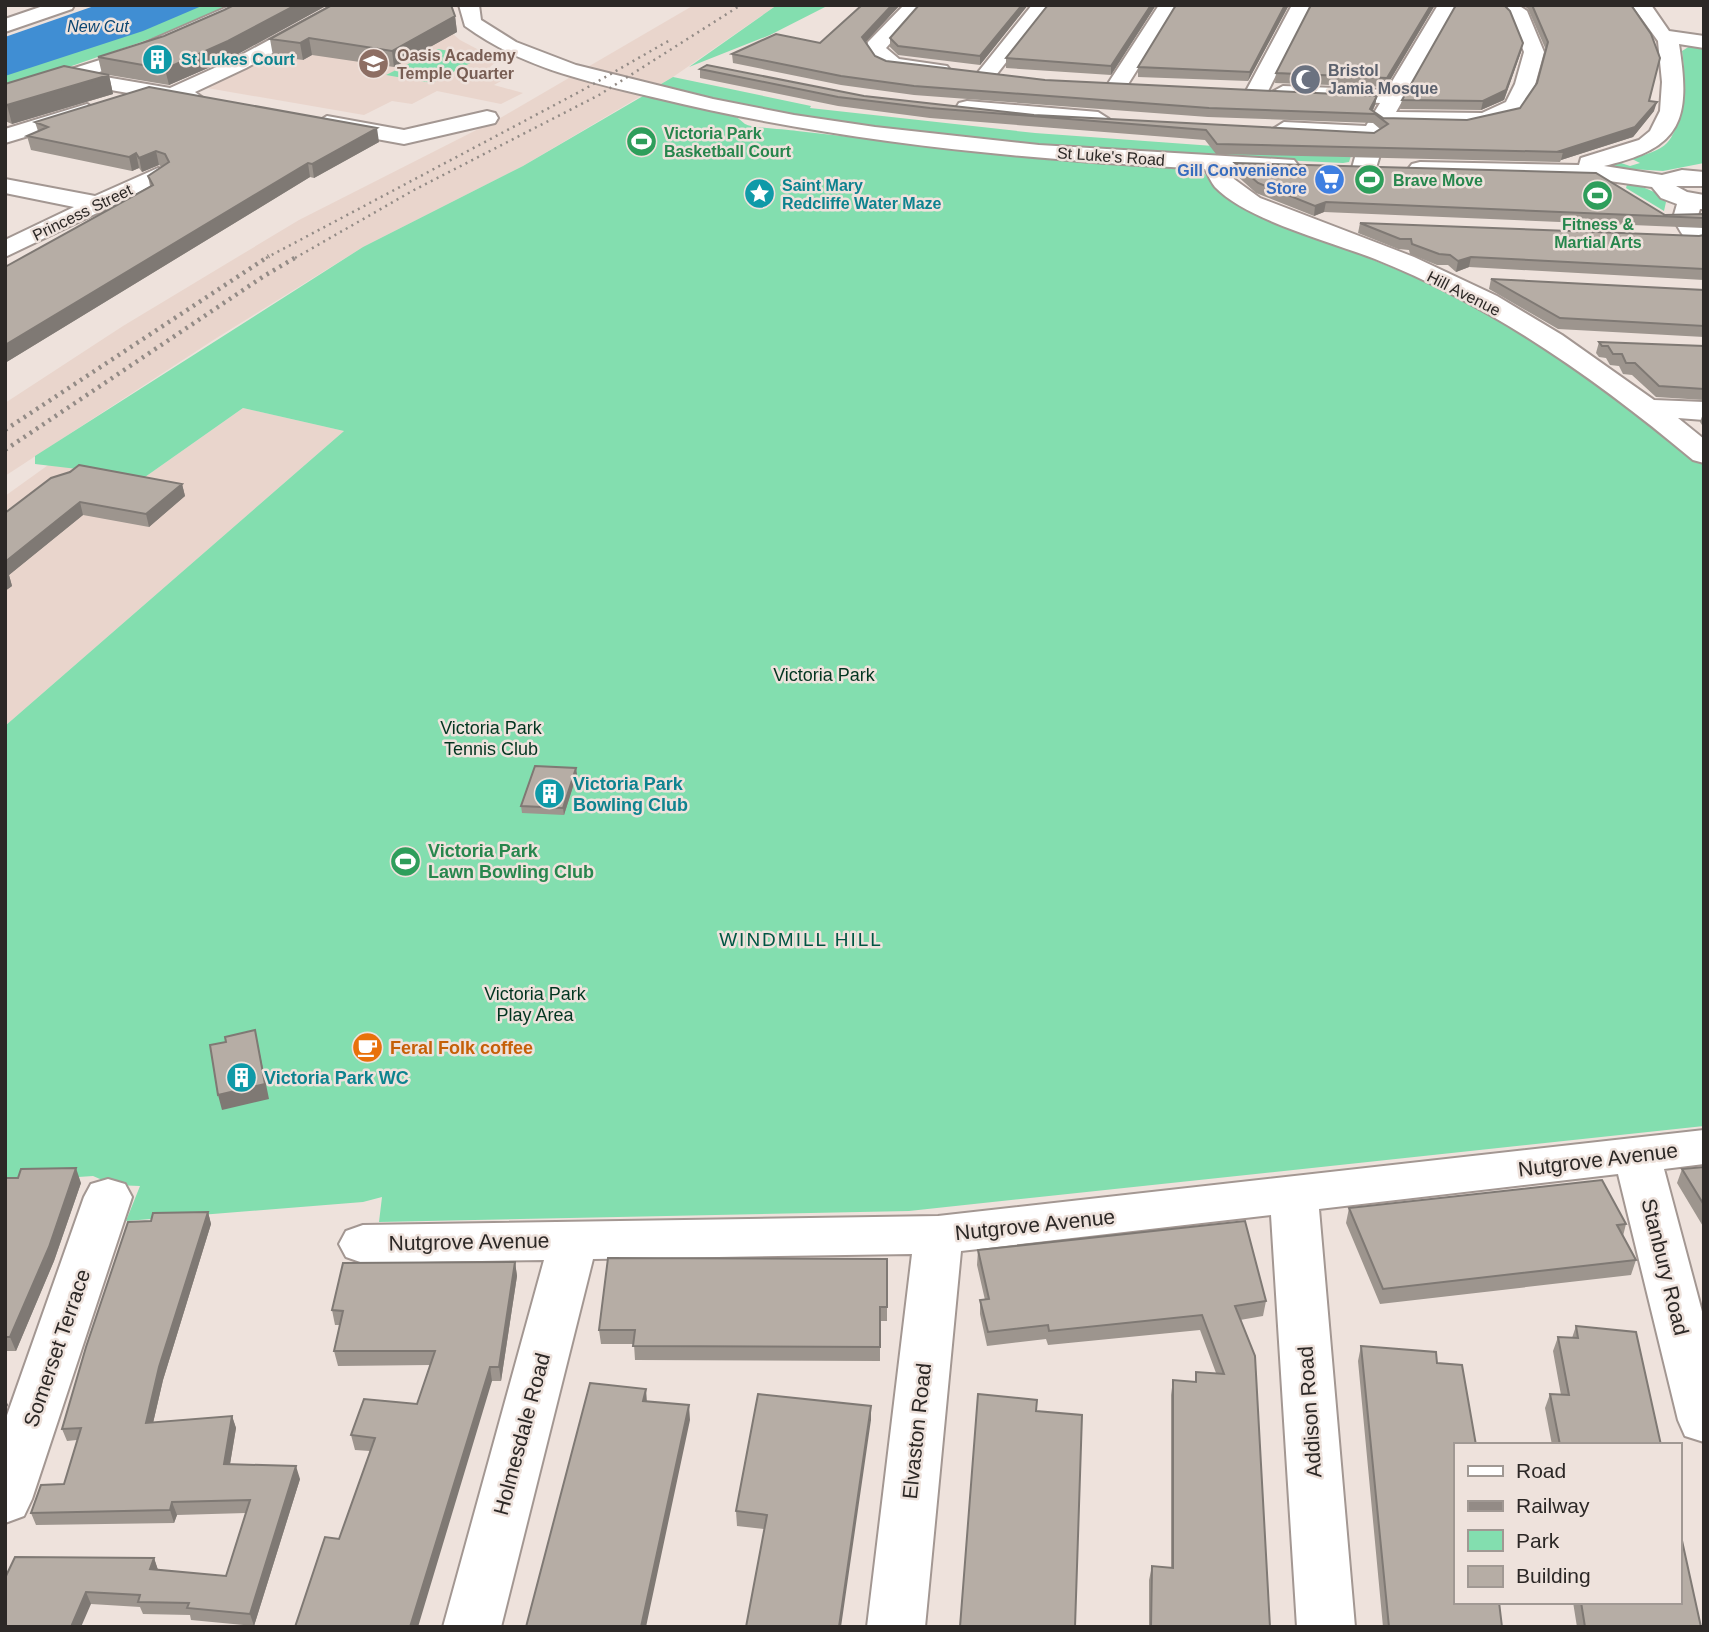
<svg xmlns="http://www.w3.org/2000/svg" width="1709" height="1632" font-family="Arial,sans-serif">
<rect width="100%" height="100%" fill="#eee2dc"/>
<path fill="#e9d5cc" d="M 694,5 L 777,5 L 673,77 L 523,166 L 363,247 L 215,339 L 5,476 L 5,403 L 123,326 L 299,220 L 502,117 Z
M 445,27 L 460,40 L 498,60 L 490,67 L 491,74 L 501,81 L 494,85 L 523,93 L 501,104 L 437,91 L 412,104 L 392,101 L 364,115 L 207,88 L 270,55 L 303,60 L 317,52 Z
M 243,408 L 344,431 L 5,726 L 5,496 L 51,463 L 145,477 Z"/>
<path fill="#83deaf" d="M 173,5 L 231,5 L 173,31 L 5,89 L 5,66 Z
M 777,5 L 829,5 L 770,35 L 689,67 Z
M 1690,46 L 1704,47 L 1704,163 L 1663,171 L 1601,167 L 1618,162 L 1630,166 L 1640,163 L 1632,159 C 1643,155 1660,151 1667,143 C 1684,125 1686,74 1682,51 Z
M 438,49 L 482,57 L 432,83 L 386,75 Z
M 673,77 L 811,106 L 810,108 L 1035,133 L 1351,156 L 1349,162 L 1343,163 L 1106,152 L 823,122 L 656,87 Z
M 643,96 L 736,117 C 740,119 742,122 745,124 C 752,128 786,129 797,131 L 1048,159 L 1200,168 L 1215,187 L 1245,207 L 1468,299 L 1634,407 L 1704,464 L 1704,1126 L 909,1211 L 379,1222 L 382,1197 L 363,1202 L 126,1221 L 140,1186 L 114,1185 L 93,1176 L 5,1182 L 5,726 L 344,431 L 243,408 L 145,477 L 35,464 L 35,456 L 363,247 L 523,166 Z
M 1628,181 L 1659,194 L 1666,202 L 1664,211 L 1626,188 Z"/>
<path fill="#408ed3" d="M 97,5 L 204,5 L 143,31 L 5,76 L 5,37 Z"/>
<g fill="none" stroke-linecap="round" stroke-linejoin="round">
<defs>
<path id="minor" d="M 334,5 L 358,5 L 246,68 L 195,92 L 203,98 L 200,103 L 192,104 L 70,83 L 60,77 L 70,71 L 170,88 L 232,60 Z
M 459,5 L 479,5 L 481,20 L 516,42 L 576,65 L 713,99 L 794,115 L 875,127 L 1039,145 L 1294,160 L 1298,165 L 1294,170 L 1286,172 L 1229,170 L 1234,179 L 1260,198 L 1414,257 L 1497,296 L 1562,335 L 1654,400 L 1704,402 L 1704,420 L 1678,418 L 1704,439 L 1704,463 L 1693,460 C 1596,379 1493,306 1375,259 C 1332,242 1246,220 1215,187 C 1211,182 1208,175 1205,169 C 1020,159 837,142 657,98 C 590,82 522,68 465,26 Z
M 904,5 L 924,5 L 886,48 L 899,59 L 947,66 L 950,70 L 947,74 L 940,76 L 886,68 L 866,50 L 868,42 Z
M 1032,5 L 1051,5 L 993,79 L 979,79 L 976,75 L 979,71 Z
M 1159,5 L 1178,5 L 1125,89 L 1111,89 L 1107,85 Z
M 1292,5 L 1312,5 L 1268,91 L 1257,97 L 1249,96 L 1246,91 Z
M 1438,5 L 1457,5 L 1396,112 L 1482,113 L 1506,102 L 1515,84 L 1524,52 L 1511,18 L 1495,5 L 1518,5 L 1527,11 L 1544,52 L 1533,92 L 1516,116 L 1465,127 L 1389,125 L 1376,168 L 1372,173 L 1356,173 L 1352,168 L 1360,139 L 1276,134 L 1273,129 L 1284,122 L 1366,126 L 1380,103 L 1283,98 L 1272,92 L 1283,86 L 1387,90 Z
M 1632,5 L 1651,5 L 1669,31 L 1704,36 L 1704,48 L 1679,44 C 1691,120 1682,148 1604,166 L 1662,175 L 1682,170 L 1704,172 L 1704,186 L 1676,186 L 1687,192 L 1704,195 L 1704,209 L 1700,209 L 1697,218 L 1704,229 L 1704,249 C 1686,245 1681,233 1673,218 L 1677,204 L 1661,198 L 1652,187 L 1595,179 L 1412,174 L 1408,169 L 1412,164 L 1420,162 L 1579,165 L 1581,158 L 1639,140 L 1650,131 L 1660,111 L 1662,82 L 1658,41 Z
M 967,101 L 1098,112 L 1109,119 L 1098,126 L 959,113 L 956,108 L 959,103 Z
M 87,104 L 98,111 L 95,116 L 5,143 L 5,129 Z
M 487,111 L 495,113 L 498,118 L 495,123 L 404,144 L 327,130 L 316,123 L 327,116 L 404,130 Z
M 158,168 L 166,170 L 170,175 L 166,180 L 5,257 L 5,240 L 74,207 L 5,193 L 5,179 L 95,196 Z
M 1704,1130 L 1704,1164 L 1664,1169 L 1704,1319 L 1704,1442 L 1685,1436 L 1678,1420 L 1618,1174 L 1319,1209 L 1355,1627 L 1297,1627 L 1271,1215 L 961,1251 L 925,1627 L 867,1627 L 912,1254 L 593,1259 L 501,1627 L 443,1627 L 544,1260 L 363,1263 L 346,1257 L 339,1244 L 346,1231 L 363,1225 L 938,1216 Z
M 108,1179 L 125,1184 L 132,1197 L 32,1499 L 24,1516 L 5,1523 L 5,1421 L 84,1197 L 91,1184 Z"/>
<path id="highway" d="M 46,5 L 74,5 L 72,9 L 5,32 L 5,19 Z
M 232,5 L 257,5 L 226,24 L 166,50 L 5,103 L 5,90 L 122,53 Z"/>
</defs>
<use href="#minor" stroke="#a39792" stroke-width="4"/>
<use href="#highway" stroke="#a39792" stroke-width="4"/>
<use href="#minor" fill="#fff" fill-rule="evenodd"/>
<use href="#highway" fill="#fff" fill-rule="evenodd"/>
<path stroke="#938b86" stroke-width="2.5" stroke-dasharray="2 4.5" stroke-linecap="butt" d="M 266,258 L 581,91 L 670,40
M 295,258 L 414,190 L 599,95 L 741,5"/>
<path stroke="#938b86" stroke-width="4.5" stroke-dasharray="2.5 5" stroke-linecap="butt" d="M 5,430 L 269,256
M 5,450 L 264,276 L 298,256"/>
</g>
<path fill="#9d958e" d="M 862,5 L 900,5 L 866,42 L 875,56 L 886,61 L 1045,80 L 1377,96 L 1375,105 L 1373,111 L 1383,118 L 1467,120 L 1520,108 L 1537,83 L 1546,50 L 1528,9 L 1523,5 L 1631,5 L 1649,101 L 1654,111 L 1633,137 L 1561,160 L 1560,162 L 1216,154 L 1205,140 L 930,118 L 838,106 L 700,78 L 700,69 L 864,96 L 1034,115 L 1374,133 L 1380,129 L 1373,123 L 1208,117 L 914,95 L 841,85 L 733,63 L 732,54 L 820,43 Z
M 919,5 L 1028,5 L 980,65 L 898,55 L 890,47 L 890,38 Z
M 1048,5 L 1156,5 L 1111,75 L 1006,68 L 1006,58 Z
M 1176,5 L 1289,5 L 1248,81 L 1138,77 L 1138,67 Z
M 1435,5 L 1386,87 L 1275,83 L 1276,73 Z
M 455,16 L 457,32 L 394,67 L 312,55 L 303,60 L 273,56 L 270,39 Z
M 1523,43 L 1521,52 L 1504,100 L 1481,110 L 1400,109 L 1402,100 Z
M 98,57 L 231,58 L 169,85 L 109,75 L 113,94 L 12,124 L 5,121 L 5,84 L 102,74 Z
M 35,122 L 379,142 L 314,178 L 310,177 L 5,363 L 5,267 L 150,186 L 148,176 L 162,167 L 159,165 L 142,172 L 139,168 L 132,171 L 31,150 L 27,136 L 38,131 Z
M 1235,163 L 1665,215 L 1704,214 L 1704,228 L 1324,212 L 1314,216 L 1256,193 L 1234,173 Z
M 1360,223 L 1699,236 L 1704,235 L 1704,280 L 1469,267 L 1456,272 L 1448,265 L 1437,265 L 1410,254 L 1409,250 L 1398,249 L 1358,233 Z
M 1491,279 L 1704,290 L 1704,337 L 1558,329 L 1489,289 Z
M 1599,342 L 1704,346 L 1704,400 L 1656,397 L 1632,375 L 1623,374 L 1619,366 L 1610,365 L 1606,358 L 1599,357 L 1596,353 Z
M 1704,411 L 1704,428 L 1700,422 Z
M 182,484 L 185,496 L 149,527 L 83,515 L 9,575 L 12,586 L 5,591 L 5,513 Z
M 577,774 L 564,815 L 522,813 L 521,806 Z
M 1704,1167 L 1704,1228 L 1677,1183 L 1682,1169 Z
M 5,1178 L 81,1183 L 54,1261 L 16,1351 L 5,1351 Z
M 1349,1208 L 1626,1224 L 1623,1236 L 1636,1260 L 1631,1275 L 1380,1304 L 1346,1223 Z
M 208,1212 L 211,1224 L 163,1380 L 153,1423 L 232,1416 L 236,1428 L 230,1464 L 300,1479 L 254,1626 L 191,1620 L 190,1615 L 143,1614 L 140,1607 L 91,1604 L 5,1627 L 154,1558 L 158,1570 L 226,1576 L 246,1513 L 177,1515 L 174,1523 L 36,1525 L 31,1513 L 64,1484 L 77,1440 L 67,1441 L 62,1429 L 151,1221 Z
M 978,1250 L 1266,1301 L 1263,1316 L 1240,1320 L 1270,1627 L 1149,1627 L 1149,1580 L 1152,1566 L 1171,1568 L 1171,1395 L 1173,1380 L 1195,1382 L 1196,1372 L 1216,1373 L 1200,1330 L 1048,1345 L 1046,1339 L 987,1346 L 980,1314 L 980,1300 L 985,1300 L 977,1265 Z
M 887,1259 L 887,1321 L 880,1321 L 880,1361 L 635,1360 L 634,1344 L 601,1344 L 599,1330 Z
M 515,1262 L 517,1276 L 501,1381 L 492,1381 L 339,1539 L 370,1451 L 355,1450 L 351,1435 L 417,1404 L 430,1365 L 338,1366 L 334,1351 L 340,1325 L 335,1325 L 332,1310 Z
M 1576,1326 L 1661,1445 L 1552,1445 L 1545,1408 L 1550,1394 L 1561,1395 L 1553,1351 L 1558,1337 L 1572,1338 Z
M 1361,1346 L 1437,1363 L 1502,1627 L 1383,1627 L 1358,1361 Z
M 871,1406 L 871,1420 L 764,1529 L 737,1526 L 736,1511 Z
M 1573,1602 L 1679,1602 L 1701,1627 L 1577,1627 Z"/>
<path fill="#7f7974" d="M 296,5 L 328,5 L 231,58 L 169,85 L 165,69 Z
M 892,5 L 900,5 L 862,46 L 862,37 Z
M 1022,5 L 1028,5 L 980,65 L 980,56 Z
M 1151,5 L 1156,5 L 1111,75 L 1111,66 Z
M 1285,5 L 1289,5 L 1248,81 L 1250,72 Z
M 1431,5 L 1435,5 L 1386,87 L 1387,78 Z
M 455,16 L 457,32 L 394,67 L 392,51 Z
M 309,38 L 312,55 L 303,60 L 300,43 Z
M 1523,43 L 1521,52 L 1504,100 L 1481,110 L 1483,101 Z
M 109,75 L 113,94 L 12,124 L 7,105 Z
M 1377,96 L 1375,105 L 1371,113 L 1370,109 Z
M 1657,102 L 1654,111 L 1633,137 L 1561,160 L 1563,152 L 1560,151 Z
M 377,128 L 379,142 L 314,178 L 312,164 Z
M 156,151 L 159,165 L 142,172 L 139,158 Z
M 136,153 L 139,168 L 132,171 L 129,157 Z
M 308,163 L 310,177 L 5,363 L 5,345 Z
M 1326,202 L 1324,212 L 1314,216 L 1315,206 Z
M 1471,257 L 1469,267 L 1456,272 L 1458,261 Z
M 182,484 L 185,496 L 149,527 L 146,514 Z
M 80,502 L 83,515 L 9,575 L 12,586 L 5,591 L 5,562 Z
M 576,768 L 577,774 L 564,815 L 563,808 Z
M 255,1030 L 269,1099 L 222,1110 L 218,1095 Z
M 76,1168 L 81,1183 L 54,1261 L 16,1351 L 10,1337 Z
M 208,1212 L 211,1224 L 163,1380 L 150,1436 L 146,1423 L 159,1367 Z
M 515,1262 L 517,1276 L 501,1381 L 499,1367 Z
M 490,1367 L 492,1381 L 418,1627 L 410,1627 Z
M 646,1389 L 647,1403 L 643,1401 Z
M 5,1398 L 8,1405 L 5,1411 Z
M 689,1405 L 690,1420 L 646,1627 L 641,1627 Z
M 871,1406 L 871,1420 L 841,1627 L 839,1627 Z
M 232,1416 L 236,1428 L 228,1476 L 224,1464 Z
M 296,1466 L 300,1479 L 254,1626 L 250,1614 Z
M 172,1502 L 177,1515 L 174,1523 L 170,1510 Z
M 154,1558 L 158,1570 L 150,1569 Z
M 86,1592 L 91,1604 L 81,1627 L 71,1627 Z"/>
<path fill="#b6ada5" stroke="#7f7974" stroke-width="2" d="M 234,5 L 296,5 L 228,41 L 165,69 L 98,57 L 164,36 L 224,10 Z
M 332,5 L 451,5 L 455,16 L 392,51 L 309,38 L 300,43 L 270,39 Z
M 862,5 L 892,5 L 862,37 L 875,56 L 886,61 L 1045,80 L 1377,96 L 1370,109 L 1383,118 L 1467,120 L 1520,108 L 1537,83 L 1548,42 L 1532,5 L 1631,5 L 1651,34 L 1660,58 L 1649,101 L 1657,102 L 1635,127 L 1560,151 L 1563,152 L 1217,144 L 1206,130 L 930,108 L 838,97 L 700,69 L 707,65 L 864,96 L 1034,115 L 1374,133 L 1388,124 L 1375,114 L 1209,108 L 914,86 L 841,76 L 732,54 L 776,34 L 820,43 Z
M 919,5 L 1022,5 L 980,56 L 898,46 L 890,38 Z
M 1048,5 L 1151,5 L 1111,66 L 1006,58 Z
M 1176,5 L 1285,5 L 1250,72 L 1138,67 Z
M 1311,5 L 1431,5 L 1387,78 L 1276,73 Z
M 1456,5 L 1504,5 L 1510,11 L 1523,43 L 1506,90 L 1483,101 L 1402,100 Z
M 64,66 L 109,75 L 7,105 L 5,104 L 5,84 Z
M 149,87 L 377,128 L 312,164 L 308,163 L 5,345 L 5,267 L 153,185 L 148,176 L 169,162 L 165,154 L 156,151 L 139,158 L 136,153 L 129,157 L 27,136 L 48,127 L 35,122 Z
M 1235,163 L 1596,173 L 1665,215 L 1704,214 L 1704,218 L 1326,202 L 1315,206 L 1258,183 Z
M 1360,223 L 1699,236 L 1704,235 L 1704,269 L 1471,257 L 1458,261 L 1450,255 L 1439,254 L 1412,244 L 1411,239 L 1400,239 Z
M 1491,279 L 1704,290 L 1704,326 L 1560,318 Z
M 1599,342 L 1704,346 L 1704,389 L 1659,386 L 1635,363 L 1626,363 L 1622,354 L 1613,354 L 1608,346 L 1602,346 Z
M 79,465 L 182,484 L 146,514 L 80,502 L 5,562 L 5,513 L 51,478 L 70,472 Z
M 535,766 L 576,768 L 563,808 L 521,806 Z
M 255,1030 L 265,1084 L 218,1095 L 210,1045 L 226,1042 L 225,1037 Z
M 1704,1167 L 1704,1205 L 1682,1169 Z
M 76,1168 L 49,1247 L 10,1337 L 5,1337 L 5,1178 L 18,1178 L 21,1169 Z
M 1602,1180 L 1626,1224 L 1617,1225 L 1636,1260 L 1383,1289 L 1349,1208 Z
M 208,1212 L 159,1367 L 146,1423 L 232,1416 L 224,1464 L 296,1466 L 250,1614 L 187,1608 L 189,1603 L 138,1602 L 140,1595 L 86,1592 L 71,1627 L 5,1627 L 5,1578 L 15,1557 L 154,1558 L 150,1569 L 226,1576 L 250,1500 L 172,1502 L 170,1510 L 31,1513 L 41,1485 L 64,1484 L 81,1428 L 62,1429 L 86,1347 L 128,1222 L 151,1221 L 153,1213 Z
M 1245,1221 L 1266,1301 L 1235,1306 L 1255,1356 L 1270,1627 L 1151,1627 L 1152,1566 L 1173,1568 L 1173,1380 L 1196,1382 L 1196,1372 L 1224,1374 L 1202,1315 L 1049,1331 L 1048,1325 L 988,1332 L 980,1300 L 989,1299 L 978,1250 Z
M 608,1258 L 887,1259 L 887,1307 L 880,1307 L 880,1347 L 633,1346 L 635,1330 L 599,1330 Z
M 515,1262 L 499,1367 L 490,1367 L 410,1627 L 295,1627 L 325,1537 L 339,1539 L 375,1438 L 351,1435 L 364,1399 L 417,1404 L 435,1351 L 334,1351 L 343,1311 L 332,1310 L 343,1263 Z
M 1576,1326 L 1636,1332 L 1661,1445 L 1560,1445 L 1550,1394 L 1569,1395 L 1558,1337 L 1578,1338 Z
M 1361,1346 L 1436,1352 L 1437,1363 L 1462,1365 L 1476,1445 L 1455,1445 L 1455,1602 L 1499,1602 L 1502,1627 L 1389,1627 Z
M 590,1383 L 646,1389 L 643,1401 L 689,1405 L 641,1627 L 526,1627 Z
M 758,1394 L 871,1406 L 839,1627 L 746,1627 L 767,1515 L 736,1511 Z
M 978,1394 L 1037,1400 L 1036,1411 L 1082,1415 L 1075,1627 L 960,1627 Z
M 1679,1527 L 1701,1627 L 1585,1627 L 1581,1602 L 1679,1602 Z"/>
<defs>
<symbol id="building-disc" viewBox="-11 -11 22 22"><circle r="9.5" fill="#0f9aa8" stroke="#eee2dc"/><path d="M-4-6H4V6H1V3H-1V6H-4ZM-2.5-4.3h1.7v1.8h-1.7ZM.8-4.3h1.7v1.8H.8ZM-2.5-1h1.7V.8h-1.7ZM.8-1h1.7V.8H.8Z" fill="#fff"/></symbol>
<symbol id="school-disc" viewBox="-11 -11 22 22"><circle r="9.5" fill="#8d6e63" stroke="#eee2dc"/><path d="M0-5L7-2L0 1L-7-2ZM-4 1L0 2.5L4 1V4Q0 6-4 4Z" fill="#fff"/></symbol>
<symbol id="mosque-disc" viewBox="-11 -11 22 22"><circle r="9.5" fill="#6b7280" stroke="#eee2dc"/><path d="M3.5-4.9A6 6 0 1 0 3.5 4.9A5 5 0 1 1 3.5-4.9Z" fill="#fff"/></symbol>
<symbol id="stadium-disc" viewBox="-11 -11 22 22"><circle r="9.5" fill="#2e9e5b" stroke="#eee2dc"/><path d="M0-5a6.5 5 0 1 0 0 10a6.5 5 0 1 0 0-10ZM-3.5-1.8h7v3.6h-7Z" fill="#fff"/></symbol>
<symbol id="supermarket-disc" viewBox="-11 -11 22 22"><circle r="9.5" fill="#3f7fe0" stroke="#eee2dc"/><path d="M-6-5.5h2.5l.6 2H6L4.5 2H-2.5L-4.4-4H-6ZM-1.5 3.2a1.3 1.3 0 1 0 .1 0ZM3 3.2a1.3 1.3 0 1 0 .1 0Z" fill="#fff"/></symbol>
<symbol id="sight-disc" viewBox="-11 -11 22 22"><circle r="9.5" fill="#0f9aa8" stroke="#eee2dc"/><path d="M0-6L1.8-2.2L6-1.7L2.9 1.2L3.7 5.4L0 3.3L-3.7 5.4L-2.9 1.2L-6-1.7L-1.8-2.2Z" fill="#fff"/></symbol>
<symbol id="cafe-disc" viewBox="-11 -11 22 22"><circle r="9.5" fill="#e8710a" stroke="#eee2dc"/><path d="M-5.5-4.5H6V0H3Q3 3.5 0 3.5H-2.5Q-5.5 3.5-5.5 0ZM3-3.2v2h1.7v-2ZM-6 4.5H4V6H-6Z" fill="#fff"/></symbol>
</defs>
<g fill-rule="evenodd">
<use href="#building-disc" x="140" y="42" width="35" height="35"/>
<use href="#school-disc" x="356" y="46" width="35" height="35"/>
<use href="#mosque-disc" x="1288" y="62" width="35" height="35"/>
<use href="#stadium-disc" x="624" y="124" width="35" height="35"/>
<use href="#supermarket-disc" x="1312" y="162" width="35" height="35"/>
<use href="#stadium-disc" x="1352" y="162" width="35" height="35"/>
<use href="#sight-disc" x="742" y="176" width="35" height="35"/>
<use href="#stadium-disc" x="1580" y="178" width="35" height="35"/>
<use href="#building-disc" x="532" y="776" width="35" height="35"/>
<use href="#stadium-disc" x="388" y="844" width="35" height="35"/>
<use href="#cafe-disc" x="350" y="1030" width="35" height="35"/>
<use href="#building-disc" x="224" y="1060" width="35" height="35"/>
</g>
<g text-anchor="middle" stroke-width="5" stroke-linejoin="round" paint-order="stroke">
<g font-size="16" font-style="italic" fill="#094471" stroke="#eee2dc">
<text x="98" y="32">New Cut</text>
</g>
<g font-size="16" font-weight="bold" fill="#785e54" stroke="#eee2dc" text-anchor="start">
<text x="397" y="61">Oasis Academy<tspan x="397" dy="18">Temple Quarter</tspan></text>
</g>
<g font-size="16" font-weight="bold" fill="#0d838f" stroke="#eee2dc" text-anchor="start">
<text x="181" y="65">St Lukes Court</text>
<text x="782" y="191">Saint Mary<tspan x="782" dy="18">Redcliffe Water Maze</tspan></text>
</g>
<g font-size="16" font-weight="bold" fill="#5b616d" stroke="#eee2dc" text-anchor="start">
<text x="1328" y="76">Bristol<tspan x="1328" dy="18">Jamia Mosque</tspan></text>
</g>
<g font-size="16" font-weight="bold" fill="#27864d" stroke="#eee2dc" text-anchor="start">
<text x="664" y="139">Victoria Park<tspan x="664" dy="18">Basketball Court</tspan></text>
<text x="1393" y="186">Brave Move</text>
<text x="1598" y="230" text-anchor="middle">Fitness &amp;<tspan x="1598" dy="18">Martial Arts</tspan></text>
</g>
<g font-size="16" fill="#2c2826" stroke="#eee2dc">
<text transform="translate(1111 156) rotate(4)" y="6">St Luke's Road</text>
<text transform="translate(82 212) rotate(-26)" y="6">Princess Street</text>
<text transform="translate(1464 293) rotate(27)" y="6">Hill Avenue</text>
</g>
<g font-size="16" font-weight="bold" fill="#366cbe" stroke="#eee2dc" text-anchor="end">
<text x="1307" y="176">Gill Convenience<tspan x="1307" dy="18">Store</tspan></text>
</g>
<g font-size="18" fill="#023520" stroke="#eee2dc">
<text x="824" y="681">Victoria Park</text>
<text x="491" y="734">Victoria Park<tspan x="491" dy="21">Tennis Club</tspan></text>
<text x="535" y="1000">Victoria Park<tspan x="535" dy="21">Play Area</tspan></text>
</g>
<g font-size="18" font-weight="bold" fill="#0d838f" stroke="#eee2dc" text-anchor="start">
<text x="573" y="790">Victoria Park<tspan x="573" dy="21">Bowling Club</tspan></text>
<text x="264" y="1084">Victoria Park WC</text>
</g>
<g font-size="18" font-weight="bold" fill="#27864d" stroke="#eee2dc" text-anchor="start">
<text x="428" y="857">Victoria Park<tspan x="428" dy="21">Lawn Bowling Club</tspan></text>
</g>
<g font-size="18" font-weight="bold" fill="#c56008" stroke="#eee2dc" text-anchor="start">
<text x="390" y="1054">Feral Folk coffee</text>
</g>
<g font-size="19" letter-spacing="2" fill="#005643" stroke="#eee2dc">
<text x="801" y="946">WINDMILL HILL</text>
</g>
<g font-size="21" fill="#2c2826" stroke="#eee2dc">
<text transform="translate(1598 1160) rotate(-7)" y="7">Nutgrove Avenue</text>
<text transform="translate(1035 1225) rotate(-6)" y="7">Nutgrove Avenue</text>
<text transform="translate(469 1242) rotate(-1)" y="7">Nutgrove Avenue</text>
<text transform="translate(1665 1267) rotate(76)" y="7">Stanbury Road</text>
<text transform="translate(57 1348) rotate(-71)" y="7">Somerset Terrace</text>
<text transform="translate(1310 1412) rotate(-94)" y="7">Addison Road</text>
<text transform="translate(917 1431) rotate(-84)" y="7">Elvaston Road</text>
<text transform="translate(522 1434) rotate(-75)" y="7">Holmesdale Road</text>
</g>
</g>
<rect width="1709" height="1632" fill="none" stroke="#2c2826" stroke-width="14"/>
<rect x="1454" y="1443" width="228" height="161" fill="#eee2dc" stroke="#a09893" stroke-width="2"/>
<rect x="1468" y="1466" width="35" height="10" fill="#ffffff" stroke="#a09893" stroke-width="2"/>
<text x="1516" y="1478" font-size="21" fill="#2c2826">Road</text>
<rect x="1468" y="1501" width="35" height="10" fill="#938b86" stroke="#a09893" stroke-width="2"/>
<text x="1516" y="1513" font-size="21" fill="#2c2826">Railway</text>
<rect x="1468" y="1530" width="35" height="21" fill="#83deaf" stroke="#a09893" stroke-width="2"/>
<text x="1516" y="1548" font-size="21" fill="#2c2826">Park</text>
<rect x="1468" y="1566" width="35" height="21" fill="#b6ada5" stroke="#a09893" stroke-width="2"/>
<text x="1516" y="1583" font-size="21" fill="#2c2826">Building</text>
</svg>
